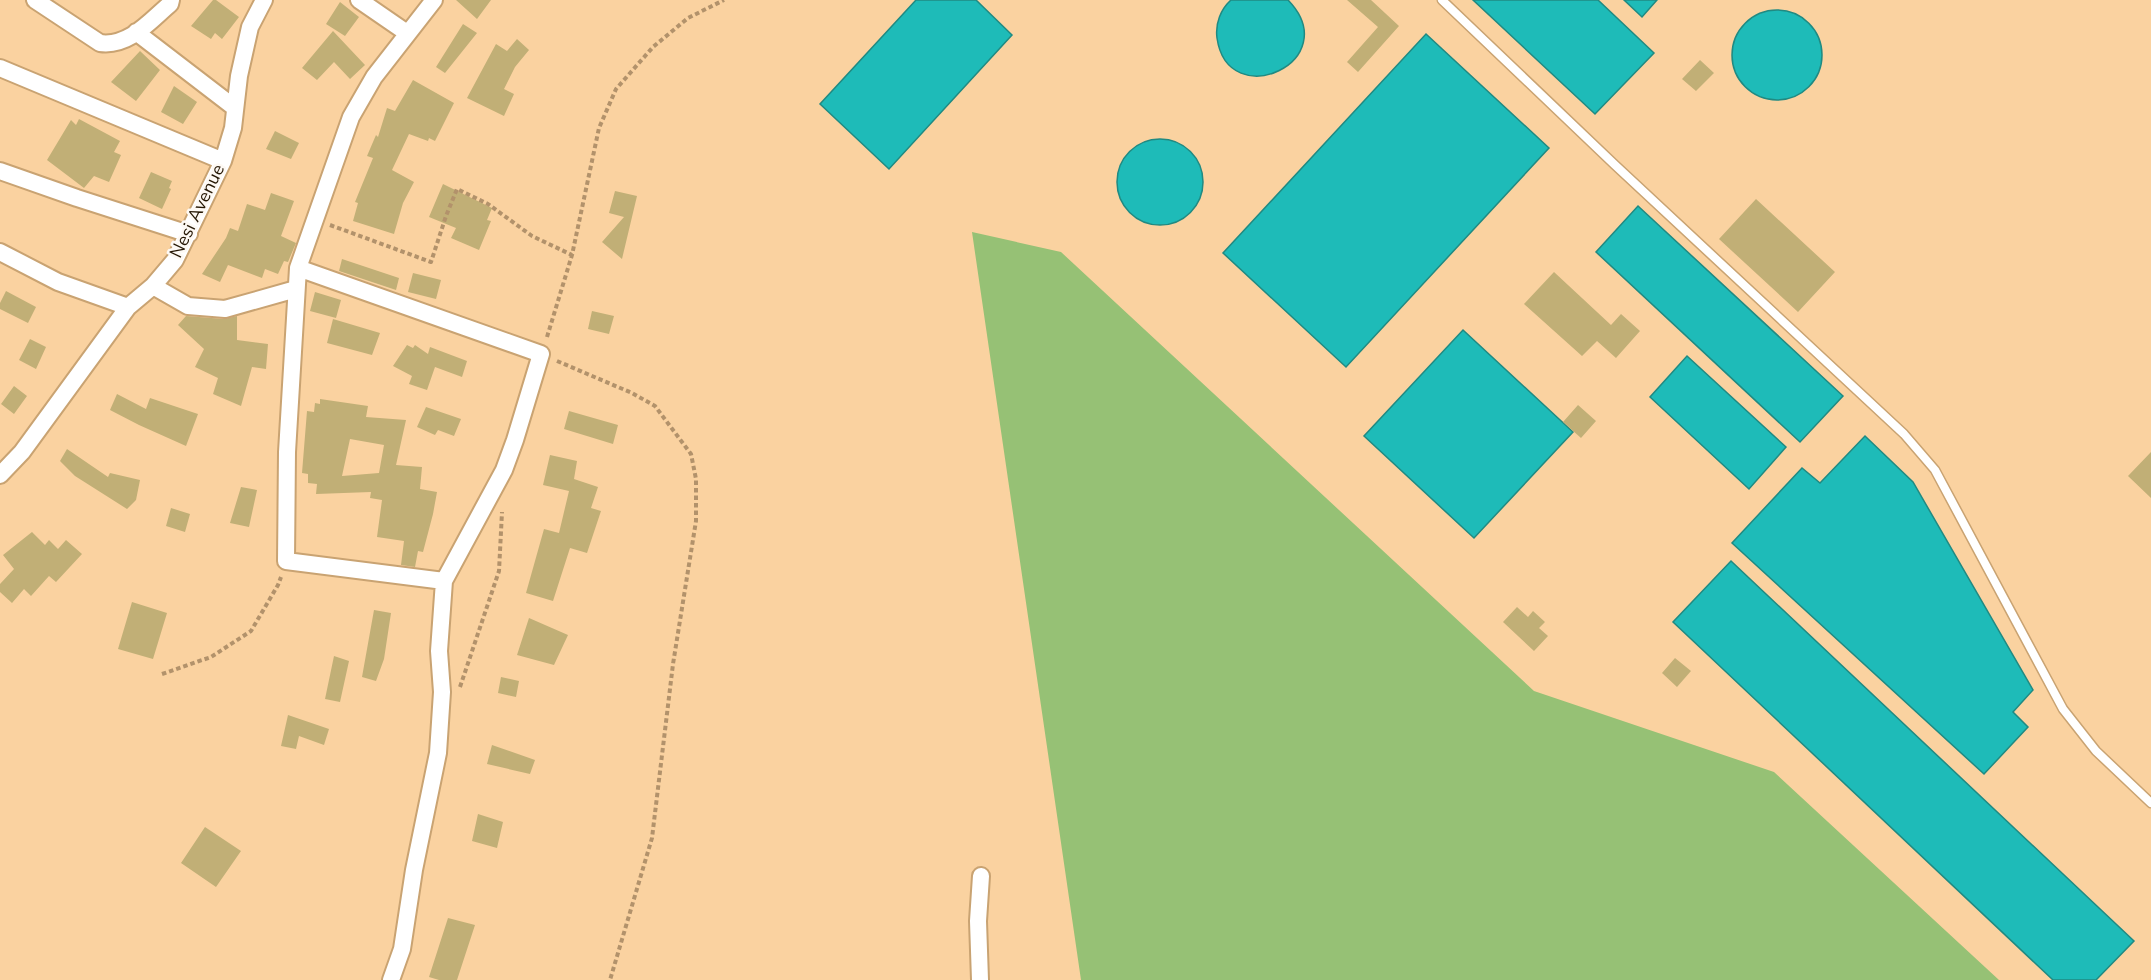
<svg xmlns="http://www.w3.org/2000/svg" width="2151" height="980" font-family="'Nunito Sans',sans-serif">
<rect width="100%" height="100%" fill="#fad2a0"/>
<path fill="#96c175" d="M 972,232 L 1061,252 L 1534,691 L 1774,772 L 1999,980 L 1081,980 Z"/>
<path fill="#1ebbb8" stroke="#208a82" stroke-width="1.5" d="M 916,0 L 976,0 L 1012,35 L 889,169 L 820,104 Z
M 1231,0 L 1288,0 C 1347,61 1228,115 1217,38 C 1215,23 1221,9 1231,0 Z
M 1473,0 L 1598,0 L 1654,53 L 1595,114 Z
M 1624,0 L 1657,0 L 1642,17 Z
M1732 55a45 45 0 1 1 90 0a45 45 0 1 1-90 0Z
M 1426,34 L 1549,148 L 1346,367 L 1223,253 Z
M1117 182a43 43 0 1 1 86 0a43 43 0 1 1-86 0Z
M 1638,206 L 1843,396 L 1800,442 L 1596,252 Z
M 1463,330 L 1573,432 L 1474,538 L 1364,436 Z
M 1687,356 L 1786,447 L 1749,489 L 1650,397 Z
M 1865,436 L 1913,482 L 2033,690 L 2013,712 L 2028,727 L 1984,774 L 1732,543 L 1802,468 L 1820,483 Z
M 1731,561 L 2134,941 L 2096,980 L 2053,980 L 1673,622 Z"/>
<path fill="#c1af76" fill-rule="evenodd" d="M 213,0 L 216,0 L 239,17 L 222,39 L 215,33 L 211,39 L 191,26 Z
M 456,0 L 491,0 L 477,19 Z
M 1347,0 L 1371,0 L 1399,26 L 1358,72 L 1347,62 L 1378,27 Z
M 340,2 L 359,17 L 345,36 L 326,24 Z
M 463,24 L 477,33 L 445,73 L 436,67 Z
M 333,31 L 365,65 L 350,79 L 334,62 L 317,80 L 302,68 Z
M 517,39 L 529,50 L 515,67 L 504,89 L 514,94 L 504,116 L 467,98 L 496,44 L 507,51 Z
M 140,51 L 160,70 L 136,101 L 111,82 Z
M 1700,60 L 1714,73 L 1696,91 L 1682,79 Z
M 413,80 L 454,103 L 435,141 L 429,138 L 428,141 L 409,134 L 392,170 L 414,182 L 403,203 L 394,234 L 353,221 L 358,203 L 355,202 L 373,158 L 367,156 L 376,135 L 378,137 L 387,108 L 395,111 Z
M 174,86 L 197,102 L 183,124 L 161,112 Z
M 79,119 L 120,141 L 114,152 L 121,155 L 109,182 L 94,176 L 84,188 L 47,160 L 71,120 L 76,125 Z
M 275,131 L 299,143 L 291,159 L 266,149 Z
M 151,172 L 172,181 L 169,188 L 171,189 L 162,209 L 139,198 Z
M 443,184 L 492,208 L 487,220 L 491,221 L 479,250 L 451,238 L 456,228 L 429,217 Z
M 615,191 L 637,196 L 622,259 L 602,242 L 624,217 L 609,213 Z
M 271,193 L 294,201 L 281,236 L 296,243 L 288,262 L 284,261 L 278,274 L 265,269 L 262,278 L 228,265 L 220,282 L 202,274 L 226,238 L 230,228 L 238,231 L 247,204 L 265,210 Z
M 1756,199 L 1835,272 L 1798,312 L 1719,239 Z
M 342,259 L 399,278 L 396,290 L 339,271 Z
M 1554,272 L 1611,325 L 1621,314 L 1640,331 L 1616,358 L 1597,341 L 1582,356 L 1524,304 Z
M 413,273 L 441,280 L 436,299 L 408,292 Z
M 6,291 L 36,307 L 28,323 L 0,309 L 0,303 Z
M 315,292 L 341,300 L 336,318 L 310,311 Z
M 592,311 L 614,316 L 609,334 L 588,329 Z
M 186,316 L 224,319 L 237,316 L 237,340 L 268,344 L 266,369 L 252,367 L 241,406 L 213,394 L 218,378 L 195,367 L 204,349 L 178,325 Z
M 333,319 L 380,333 L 372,355 L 327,343 Z
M 30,339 L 46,347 L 36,369 L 19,360 Z
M 407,345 L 413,348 L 415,345 L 428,354 L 430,347 L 467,361 L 462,377 L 435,367 L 427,390 L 409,384 L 412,376 L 393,366 Z
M 14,386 L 27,396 L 14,414 L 1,404 Z
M 117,394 L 146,409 L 150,398 L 198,414 L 186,446 L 139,425 L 110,410 Z
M 320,399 L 368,406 L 366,417 L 406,420 L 396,465 L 422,467 L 420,489 L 437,492 L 433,514 L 423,552 L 418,551 L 415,567 L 401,565 L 404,541 L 377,537 L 382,500 L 370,498 L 371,492 L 316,494 L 317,484 L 308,483 L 308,474 L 302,473 L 307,411 L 314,412 L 315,403 L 320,404 ZM 350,439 L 384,445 L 379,473 L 342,476 Z
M 1578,405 L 1596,421 L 1581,438 L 1563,422 Z
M 426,407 L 461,419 L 454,436 L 438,430 L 435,435 L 417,427 Z
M 569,411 L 618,425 L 613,444 L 564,429 Z
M 67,449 L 108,477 L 110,473 L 140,480 L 136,500 L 127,509 L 75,476 L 60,461 Z
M 2151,452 L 2151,498 L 2128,476 Z
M 550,455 L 577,461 L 574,479 L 598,487 L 591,508 L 601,511 L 587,553 L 570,548 L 553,601 L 526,593 L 544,529 L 559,533 L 569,491 L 543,485 Z
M 241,487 L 257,490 L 249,527 L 230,523 Z
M 171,508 L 190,514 L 185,532 L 166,526 Z
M 32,532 L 45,545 L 49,540 L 58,549 L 66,540 L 82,554 L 56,582 L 49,576 L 31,596 L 24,589 L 12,603 L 0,592 L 0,584 L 14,569 L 3,555 Z
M 132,602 L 167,613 L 153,659 L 118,649 Z
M 1517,607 L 1528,617 L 1533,611 L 1545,622 L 1539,628 L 1548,636 L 1534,651 L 1503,622 Z
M 374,610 L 391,613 L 384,659 L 376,681 L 362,677 Z
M 529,618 L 568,635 L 554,665 L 517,655 Z
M 334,656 L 349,661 L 340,702 L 325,699 Z
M 1675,658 L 1691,671 L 1677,687 L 1662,673 Z
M 501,677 L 519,681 L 516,697 L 498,693 Z
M 288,715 L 329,729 L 324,745 L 299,736 L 296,749 L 281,746 Z
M 492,745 L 535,760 L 530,774 L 487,764 Z
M 478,814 L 503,822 L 497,848 L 472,841 Z
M 205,827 L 241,851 L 216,887 L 181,863 Z
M 448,918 L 475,925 L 457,980 L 439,980 L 429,977 Z"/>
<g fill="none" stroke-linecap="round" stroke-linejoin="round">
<defs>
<path id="lane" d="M 1442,0 L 1615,165 L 1904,434 L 1935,470 L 2063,709 L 2096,751 L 2151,803"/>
<path id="street" d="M 35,0 L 100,43 C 129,47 150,21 170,4 L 171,0
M 359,0 L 407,33
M 434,0 L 374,77 L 351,117 L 298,268 L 287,452 L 286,561 L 444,581
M 136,32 L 235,108
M 0,68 L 223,161
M 0,171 L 77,198 L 189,234
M 0,252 L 58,282 L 128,307
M 298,268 L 541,354 L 515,440 L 504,470 L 444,581 L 439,651 L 442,692 L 438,753 L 414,870 L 402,949 L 391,980
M 153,286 L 188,306 L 225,309 L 296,289
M 0,475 L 22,452 L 128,307 L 153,286 L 175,260 L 223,161 L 233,128 L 239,76 L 250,27 L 264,0
M 980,980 L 978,921 L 981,876"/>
</defs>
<use href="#lane" stroke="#c9a372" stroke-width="11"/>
<use href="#street" stroke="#c9a372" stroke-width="20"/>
<path stroke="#b2926b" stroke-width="4" stroke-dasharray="4.5 3" stroke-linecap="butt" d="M 330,225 L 431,262 L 446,216 L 457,189 L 488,204 L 532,236 L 572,255
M 547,337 L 572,255 L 599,128 L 616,89 L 653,47 L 688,18 L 724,0
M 557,361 L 632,393 L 655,406 L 691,454 L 696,479 L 696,521 L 673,664 L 652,838 L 610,980
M 162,674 L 211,657 L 251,631 L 278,585 L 281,577
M 460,687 L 499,571 L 502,512"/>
<use href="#lane" stroke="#fff" stroke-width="8"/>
<use href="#street" stroke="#fff" stroke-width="16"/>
</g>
<g text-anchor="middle" stroke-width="5" stroke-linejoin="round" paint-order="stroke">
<g font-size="18" fill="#251704" stroke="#fdf9f4">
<text transform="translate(197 211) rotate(-64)" y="6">Nesi Avenue</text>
</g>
</g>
</svg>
